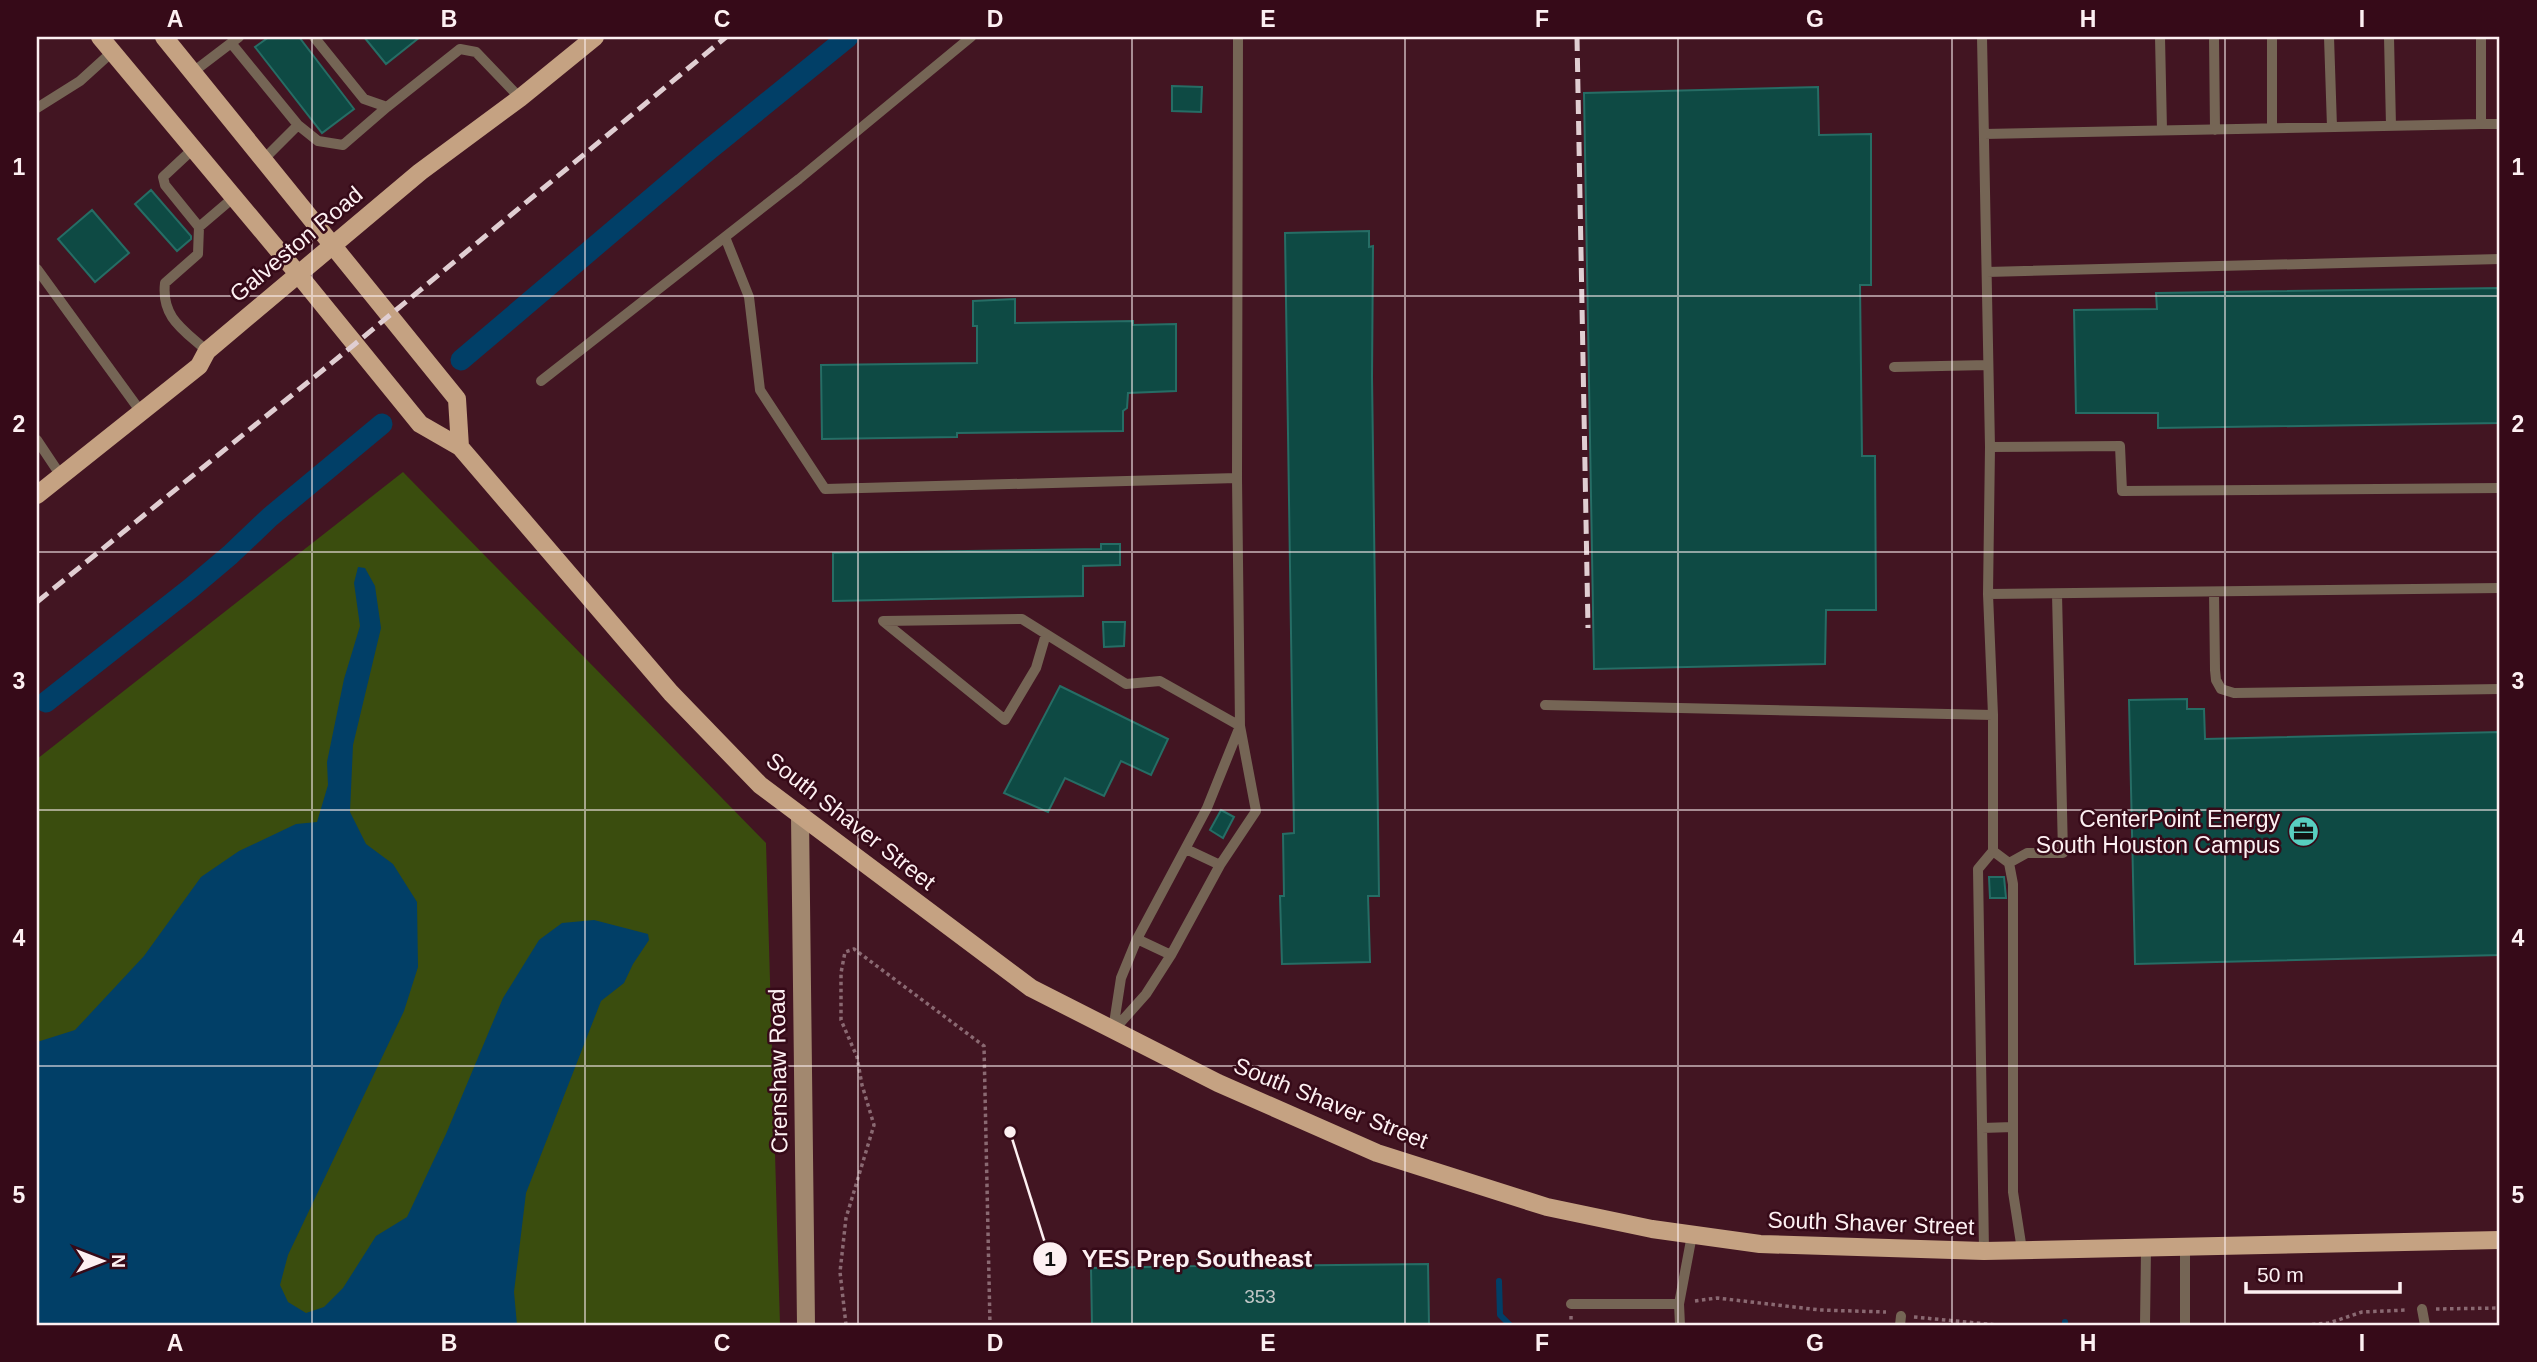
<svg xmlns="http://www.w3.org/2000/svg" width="2537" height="1362" font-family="Helvetica,sans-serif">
<rect width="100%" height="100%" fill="#421522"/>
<path fill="#3a4d0e" d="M 403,472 L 766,843 L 780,1325 L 37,1325 L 37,759 Z"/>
<path fill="#013f67" d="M 358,567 L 365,568 L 375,586 L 381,628 L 353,745 L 350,812 L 366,844 L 393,864 L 417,902 L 418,967 L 404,1011 L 288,1255 L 280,1285 L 288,1302 L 306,1313 L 324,1307 L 343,1288 L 376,1236 L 407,1217 L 446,1134 L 503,998 L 539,940 L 562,923 L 594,920 L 648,934 L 649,940 L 633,964 L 624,983 L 601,1001 L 526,1193 L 514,1292 L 517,1325 L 37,1325 L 37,1042 L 75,1030 L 144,956 L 201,877 L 239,851 L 296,824 L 317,822 L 328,785 L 327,762 L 344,679 L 360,626 L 354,583 Z"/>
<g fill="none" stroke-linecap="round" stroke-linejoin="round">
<path stroke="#013f67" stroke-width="6" d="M 1499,1281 L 1500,1315 L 1510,1325
M 2065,1325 L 2065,1322"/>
<path stroke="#013f67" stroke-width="21" d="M 461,360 L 705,153 L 848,37
M 46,702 L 191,588 L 230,555 L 270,517 L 382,424"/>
</g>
<path fill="#0e4a44" stroke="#266d65" stroke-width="2" d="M 269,37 L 299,37 L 354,109 L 322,133 L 255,47 Z
M 364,37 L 420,37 L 386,64 Z
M 1172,86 L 1202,87 L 1201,112 L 1172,111 Z
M 1818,87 L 1819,135 L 1871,134 L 1871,285 L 1860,285 L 1862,456 L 1875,456 L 1876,610 L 1826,610 L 1825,664 L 1594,669 L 1584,93 Z
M 151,190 L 191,236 L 191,239 L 177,251 L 135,204 Z
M 92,210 L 129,253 L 95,282 L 58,239 Z
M 1369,231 L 1369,247 L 1373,246 L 1372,377 L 1379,896 L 1368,896 L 1370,962 L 1282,964 L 1280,896 L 1284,896 L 1283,834 L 1294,833 L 1285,233 Z
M 2500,288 L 2500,423 L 2158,428 L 2158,413 L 2076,413 L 2074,310 L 2157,309 L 2156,293 Z
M 1015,299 L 1015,323 L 1133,321 L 1133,325 L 1176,324 L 1176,391 L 1128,393 L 1127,408 L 1123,411 L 1123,431 L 957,433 L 957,437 L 822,439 L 821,365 L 977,363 L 977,326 L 973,326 L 973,301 Z
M 1101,544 L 1120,544 L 1120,565 L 1083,566 L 1083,596 L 833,601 L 833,553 L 1101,549 Z
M 1103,622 L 1125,622 L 1124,646 L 1104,647 Z
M 1060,686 L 1168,739 L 1151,775 L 1121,761 L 1104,796 L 1065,778 L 1048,812 L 1004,793 Z
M 2187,699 L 2187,709 L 2204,709 L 2205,739 L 2500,732 L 2500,955 L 2135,964 L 2129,700 Z
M 1221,810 L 1234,817 L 1223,838 L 1210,830 Z
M 1989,877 L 2004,877 L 2006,898 L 1990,898 Z
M 1197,1254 L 1245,1254 L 1245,1266 L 1428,1264 L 1429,1325 L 1092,1325 L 1091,1268 L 1197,1266 Z"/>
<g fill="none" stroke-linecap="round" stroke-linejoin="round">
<path stroke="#8a6972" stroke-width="3.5" stroke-dasharray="3.5 3.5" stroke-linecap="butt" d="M 1695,1301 L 1717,1298 L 1820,1310 L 1886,1312
M 2436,1309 L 2500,1308
M 1571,1316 L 1571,1325
M 1914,1317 L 1998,1325
M 846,1325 L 840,1272 L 846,1218 L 874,1125 L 862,1085 L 857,1057 L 841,1020 L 841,973 L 845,952 L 854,949 L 984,1046 L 990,1325
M 2305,1325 L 2329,1323 L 2362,1312 L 2407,1310"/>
<path stroke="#756555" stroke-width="10" d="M 314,37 L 364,99 L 387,107 L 460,49 L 476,52 L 520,98
M 1982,37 L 1990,447 L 1988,594 L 1993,715 L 1993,851 L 1978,869 L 1984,1251
M 2160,37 L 2162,130
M 2214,37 L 2215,130
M 2272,37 L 2272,128
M 2329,37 L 2332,127
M 2389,37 L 2391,126
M 231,43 L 298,125 L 264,159
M 193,72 L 239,37
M 37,108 L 80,81 L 112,52
M 2481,124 L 2500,124
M 298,125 L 318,141 L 343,145 L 387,107
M 1984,134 L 2481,124 L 2481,37
M 193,149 L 163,177 L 165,185 L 199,227 L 198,254 L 165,283 C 161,318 184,330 207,351
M 199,227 L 233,198
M 725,237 L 749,297 L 760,390 L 825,489 L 1237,478
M 37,269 L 141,412
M 1987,272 L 2500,259
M 1894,367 L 1988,365
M 541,381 L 799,179 L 971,37
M 37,440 L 61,476
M 1990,447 L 2120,446 L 2122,491 L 2500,488
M 2214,592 L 2215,670 L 2216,680 L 2221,689 L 2234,693 L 2500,689
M 1988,594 L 2500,588
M 1046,634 L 1036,668 L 1005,720 L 883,621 L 1022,619 L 1126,684 L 1160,681 L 1240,726
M 1545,705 L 1993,715
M 1186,849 L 1220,865
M 1993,851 L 2009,863 L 2013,884 L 2013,1192 L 2022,1250
M 2009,863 L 2027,853 L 2063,853 L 2057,594
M 1137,939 L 1171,955
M 1113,1030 L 1121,978 L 1137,939 L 1207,808 L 1240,726
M 1113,1031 L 1146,994 L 1171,955 L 1220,865 L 1256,811 L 1240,726 L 1237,478 L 1238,37
M 1982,1128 L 2013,1127
M 2185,1248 L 2185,1325
M 1571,1304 L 1679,1304
M 2422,1309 L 2425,1325
M 1680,1325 L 1679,1304 L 1692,1235
M 1900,1325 L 1901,1316
M 2145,1325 L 2146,1249"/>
<path stroke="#a2886f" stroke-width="18" d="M 800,816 L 806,1325"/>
<path stroke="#c5a282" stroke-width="18" d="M 100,37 L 298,274 L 420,424 L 460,447 L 671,693 L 760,785 L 1031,988 L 1218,1083 L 1377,1153 L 1547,1207 L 1652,1229 L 1760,1244 L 1984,1251 L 2500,1240
M 164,37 L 457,399 L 460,447
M 37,495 L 199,366 L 207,351 L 420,172 L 520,98 L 595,37"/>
<path stroke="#e0ced2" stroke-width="5" stroke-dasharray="14 7" stroke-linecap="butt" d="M 1577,37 L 1588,628
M 37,602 L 355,344 L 726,37"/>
</g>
<path fill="none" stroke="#fdf0f2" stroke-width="2" stroke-opacity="0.55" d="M 312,37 L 312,1325M 585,37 L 585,1325M 858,37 L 858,1325M 1132,37 L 1132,1325M 1405,37 L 1405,1325M 1678,37 L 1678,1325M 1952,37 L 1952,1325M 2225,37 L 2225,1325M 37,296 L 2500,296M 37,552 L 2500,552M 37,810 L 2500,810M 37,1066 L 2500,1066"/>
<defs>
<symbol id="office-disc" viewBox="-11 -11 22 22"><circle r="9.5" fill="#58cec0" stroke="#360a18"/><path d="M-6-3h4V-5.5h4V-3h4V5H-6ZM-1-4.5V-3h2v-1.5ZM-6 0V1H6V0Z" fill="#111"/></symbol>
</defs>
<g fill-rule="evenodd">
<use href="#office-disc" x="2286" y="814" width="35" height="35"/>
</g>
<g text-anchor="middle" stroke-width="5" stroke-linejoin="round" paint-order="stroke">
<g font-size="19" fill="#c1c6c6">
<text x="1260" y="1303">353</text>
</g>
<g font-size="23" fill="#fdf0f2" stroke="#360a18">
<text transform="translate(296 244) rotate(-40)" y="8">Galveston Road</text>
<text transform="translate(851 821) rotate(38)" y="8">South Shaver Street</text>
<text transform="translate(778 1071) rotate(-91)" y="8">Crenshaw Road</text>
<text transform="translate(1331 1103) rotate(22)" y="8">South Shaver Street</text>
<text transform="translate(1871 1223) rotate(2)" y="8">South Shaver Street</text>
</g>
<g font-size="23" fill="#fdf0f2" stroke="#360a18" text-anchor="end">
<text x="2280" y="827">CenterPoint Energy<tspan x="2280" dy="26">South Houston Campus</tspan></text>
</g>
</g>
<path fill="none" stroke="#fdf0f2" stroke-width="2.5" d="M1010 1132L1050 1259"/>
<g fill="#fdf0f2" stroke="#360a18" stroke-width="2.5">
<circle cx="1010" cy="1132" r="7"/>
<circle cx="1050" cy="1259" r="18"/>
</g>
<g font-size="21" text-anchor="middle" font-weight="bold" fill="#111">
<text x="1050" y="1266">1</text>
</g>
<g font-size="24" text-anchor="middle" font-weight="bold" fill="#fdf0f2" stroke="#360a18" stroke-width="5" stroke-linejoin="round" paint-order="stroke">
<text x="1197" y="1267">YES Prep Southeast</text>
</g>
<rect width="2537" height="1362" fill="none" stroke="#360a18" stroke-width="77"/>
<g transform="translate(102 1261) rotate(90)" stroke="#360a18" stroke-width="5" paint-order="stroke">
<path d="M0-5L12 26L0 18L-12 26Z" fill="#fdf0f2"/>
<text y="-10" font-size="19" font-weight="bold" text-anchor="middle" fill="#fdf0f2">N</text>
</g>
<path d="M2246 1282v10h154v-10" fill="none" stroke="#fdf0f2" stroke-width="3.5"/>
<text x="2257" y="1282" font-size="21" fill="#fdf0f2" stroke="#360a18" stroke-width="5" paint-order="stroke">50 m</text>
<rect x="38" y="38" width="2460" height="1286" fill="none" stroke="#fdf0f2" stroke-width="2.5"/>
<g font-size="23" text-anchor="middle" font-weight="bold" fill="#fdf0f2">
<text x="175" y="27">A</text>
<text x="449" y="27">B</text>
<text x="722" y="27">C</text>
<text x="995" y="27">D</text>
<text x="1268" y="27">E</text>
<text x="1542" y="27">F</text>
<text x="1815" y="27">G</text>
<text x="2088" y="27">H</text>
<text x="2362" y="27">I</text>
<text x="19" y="175">1</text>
<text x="2518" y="175">1</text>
<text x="19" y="432">2</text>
<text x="2518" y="432">2</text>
<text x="19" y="689">3</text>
<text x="2518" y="689">3</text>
<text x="19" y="946">4</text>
<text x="2518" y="946">4</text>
<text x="19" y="1203">5</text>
<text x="2518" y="1203">5</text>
<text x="175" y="1351">A</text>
<text x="449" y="1351">B</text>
<text x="722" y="1351">C</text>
<text x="995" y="1351">D</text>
<text x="1268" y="1351">E</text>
<text x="1542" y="1351">F</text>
<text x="1815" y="1351">G</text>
<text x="2088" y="1351">H</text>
<text x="2362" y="1351">I</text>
</g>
</svg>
